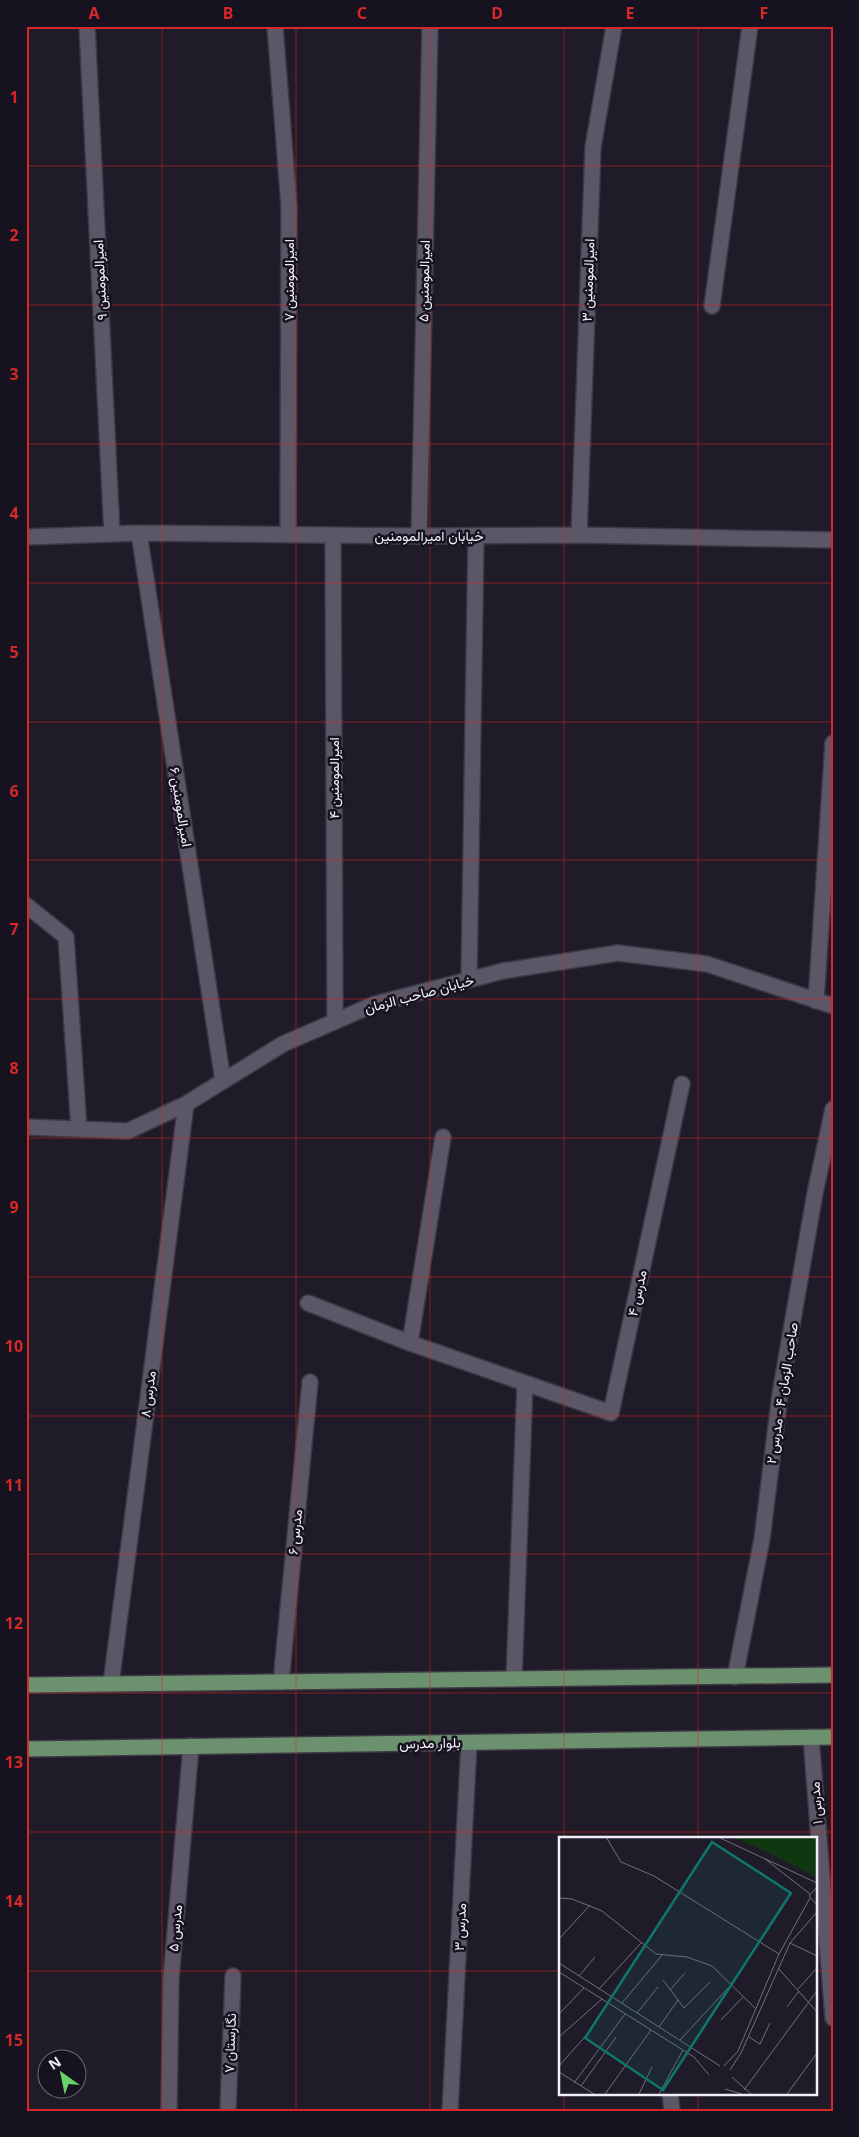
<svg xmlns="http://www.w3.org/2000/svg" width="859" height="2137" font-family="'Noto Sans',Vazirmatn,sans-serif">
<rect width="100%" height="100%" fill="#201b28"/>
<g fill="none" stroke-linecap="round" stroke-linejoin="round">
<defs>
<path id="minor" d="M 87,26 L 112,534
M 275,26 L 289,206 L 288,535
M 712,306 L 750,26
M 139,533 L 223,1081
M 333,535 L 335,1021
M 579,535 L 593,147 L 614,26
M 419,536 L 430,26
M 26,537 L 139,533 L 419,536 L 579,535 L 833,540
M 26,905 L 66,937 L 79,1129
M 469,980 L 476,536
M 816,1001 L 833,743
M 26,1127 L 128,1131 L 186,1104 L 283,1044 L 375,1004 L 503,971 L 618,953 L 707,964 L 833,1006
M 308,1303 L 410,1343 L 611,1413 L 682,1084
M 410,1343 L 443,1137
M 735,1677 L 762,1539 L 780,1394 L 815,1193 L 833,1109
M 514,1679 L 525,1383
M 281,1682 L 310,1382
M 111,1684 L 186,1104
M 811,1737 L 833,2018
M 670,2093 L 672,2111
M 169,2111 L 171,1979 L 191,1746
M 228,2111 L 233,1976
M 450,2111 L 469,1743"/>
<path id="major" d="M 26,1685 L 833,1675
M 26,1749 L 833,1737"/>
</defs>
<use href="#minor" stroke="#3d3944" stroke-width="18"/>
<use href="#major" stroke="#3d3944" stroke-width="18"/>
<use href="#minor" stroke="#5c5766" stroke-width="15"/>
<use href="#major" stroke="#6b916e" stroke-width="15"/>
</g>
<path fill="none" stroke="#d62828" stroke-width="1" stroke-opacity="0.55" d="M 162,26 L 162,2111M 296,26 L 296,2111M 430,26 L 430,2111M 564,26 L 564,1838M 698,26 L 698,1838M 26,166 L 833,166M 26,305 L 833,305M 26,444 L 833,444M 26,583 L 833,583M 26,722 L 833,722M 26,860 L 833,860M 26,999 L 833,999M 26,1138 L 833,1138M 26,1277 L 833,1277M 26,1416 L 833,1416M 26,1554 L 833,1554M 26,1693 L 833,1693M 26,1832 L 833,1832M 26,1971 L 560,1971M 815,1971 L 833,1971M 564,2093 L 564,2111M 698,2093 L 698,2111"/>
<g text-anchor="middle" stroke-width="5" stroke-linejoin="round" paint-order="stroke">
<g font-size="14" fill="#f1eef8" stroke="#17121f">
<text transform="translate(100 280) rotate(-93)" y="5">امیرالمومنین ۹</text>
<text transform="translate(289 280) rotate(-90)" y="5">امیرالمومنین ۷</text>
<text transform="translate(588 280) rotate(-88)" y="5">امیرالمومنین ۳</text>
<text transform="translate(424 281) rotate(-89)" y="5">امیرالمومنین ۵</text>
<text x="429" y="541">خیابان امیرالمومنین</text>
<text transform="translate(334 778) rotate(-90)" y="5">امیرالمومنین ۴</text>
<text transform="translate(181 807) rotate(81)" y="5">امیرالمومنین ۶</text>
<text transform="translate(419 994) rotate(-15)" y="5">خیابان صاحب الزمان</text>
<text transform="translate(637 1293) rotate(-78)" y="5">مدرس ۴</text>
<text transform="translate(782 1393) rotate(-81)" y="5">صاحب الزمان ۴ - مدرس ۲</text>
<text transform="translate(148 1394) rotate(-83)" y="5">مدرس ۸</text>
<text transform="translate(295 1532) rotate(-84)" y="5">مدرس ۶</text>
<text transform="translate(430 1743) rotate(-1)" y="5">بلوار مدرس</text>
<text transform="translate(816 1803) rotate(-94)" y="5">مدرس ۱</text>
<text transform="translate(460 1927) rotate(-87)" y="5">مدرس ۳</text>
<text transform="translate(175 1928) rotate(-85)" y="5">مدرس ۵</text>
<text transform="translate(230 2043) rotate(-88)" y="5">نگارستان ۷</text>
</g>
</g>
<g transform="translate(559 1837)">
<rect width="258" height="258" fill="#201b28"/>
<path d="M 174,0 L 257,0 L 257,40 L 210,16 Z" fill="#0f3710"/>
<path fill="none" stroke="#746f7b" stroke-width="1" d="M 47,0 L 62,25 L 95,39 L 220,117M 159,0 L 258,46M 206,22 L 251,57M 258,50 L 250,59 L 258,68M 0,61 L 13,62 L 43,74 L 97,117 L 128,120 L 153,129 L 197,172M 0,102 L 31,68M 231,106 L 258,119M 0,126 L 161,229M 219,131 L 258,175M 0,135 L 135,220 L 150,238M 20,139 L 36,120M 104,143 L 125,171 L 151,145M 40,152 L 82,106M 239,152 L 258,131M 111,153 L 126,136M 63,166 L 104,117M 228,170 L 240,154M 78,176 L 99,150M 0,177 L 25,151M 162,183 L 184,160M 100,190 L 119,163M 0,200 L 43,162M 190,200 L 201,207 L 211,186M 121,203 L 171,149M 0,229 L 32,193M 165,229 L 179,214 L 220,117 L 251,61M 171,233 L 182,216 L 231,106 L 258,75M 0,235 L 35,257M 173,240 L 192,257M 15,246 L 66,177M 22,249 L 57,200M 166,252 L 183,257M 185,253 L 258,154M 46,257 L 92,193M 80,257 L 93,230M 100,257 L 124,213M 228,257 L 258,216"/>
<path fill="#0f766e" fill-opacity="0.15" stroke="#0f766e" stroke-width="2.5" d="M 153,5 L 232,56 L 104,253 L 26,201 Z"/>
<rect width="258" height="258" fill="none" stroke="#f1eef8" stroke-width="2.5"/>
</g>
<rect width="859" height="2137" fill="none" stroke="#17121f" stroke-width="55"/>
<g transform="translate(62 2074) rotate(327)"><circle r="24" fill="#17121f" stroke="#6e6a76"/>
<path d="M0-4L9 19L0 12L-9 19Z" fill="#66d466"/>
<text y="-8" font-size="14" font-weight="bold" text-anchor="middle" fill="#f1eef8">N</text>
</g>
<rect x="28" y="28" width="804" height="2082" fill="none" stroke="#d62828" stroke-width="2"/>
<g font-size="16" text-anchor="middle" font-weight="bold" fill="#d62828">
<text x="94" y="19">A</text>
<text x="228" y="19">B</text>
<text x="362" y="19">C</text>
<text x="497" y="19">D</text>
<text x="630" y="19">E</text>
<text x="764" y="19">F</text>
<text x="14" y="103">1</text>
<text x="14" y="241">2</text>
<text x="14" y="380">3</text>
<text x="14" y="519">4</text>
<text x="14" y="658">5</text>
<text x="14" y="797">6</text>
<text x="14" y="935">7</text>
<text x="14" y="1074">8</text>
<text x="14" y="1213">9</text>
<text x="14" y="1352">10</text>
<text x="14" y="1491">11</text>
<text x="14" y="1629">12</text>
<text x="14" y="1768">13</text>
<text x="14" y="1907">14</text>
<text x="14" y="2046">15</text>
</g>
</svg>
